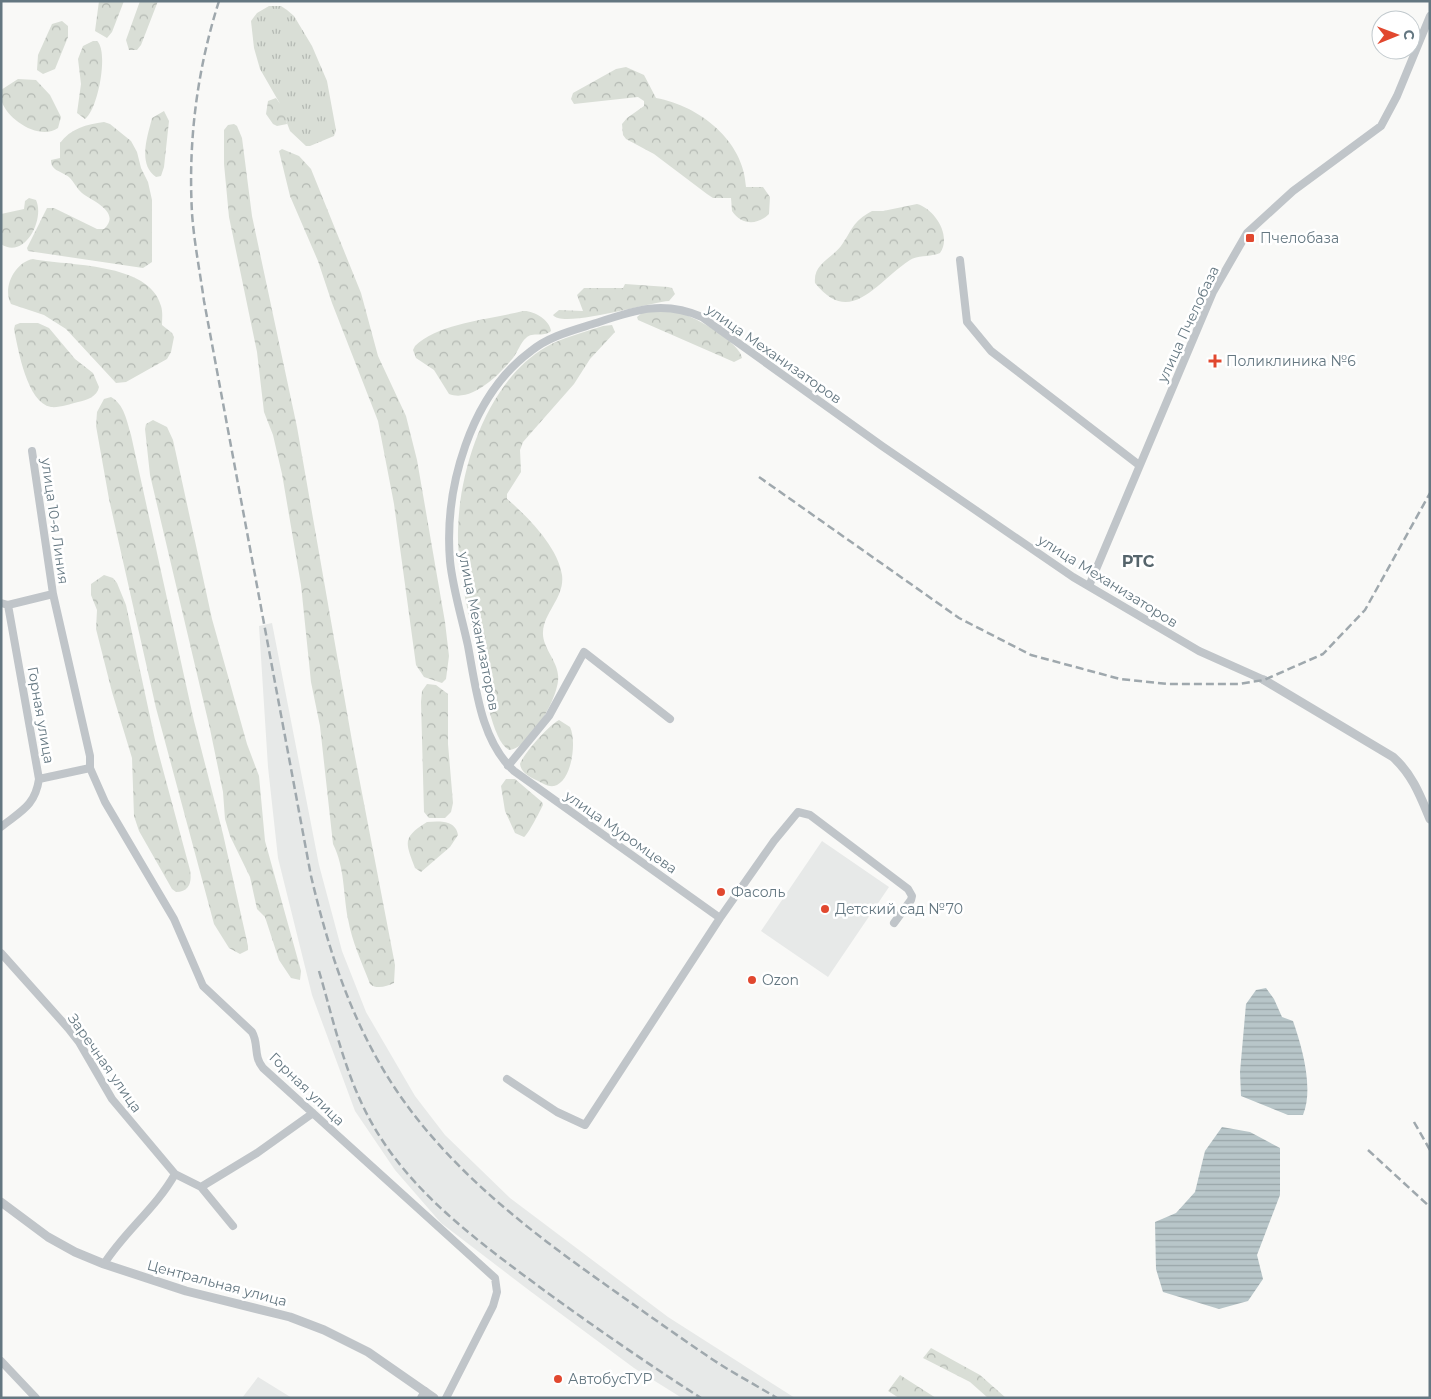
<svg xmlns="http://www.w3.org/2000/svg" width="1431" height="1399" font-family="Montserrat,sans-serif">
<defs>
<pattern id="grass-tufts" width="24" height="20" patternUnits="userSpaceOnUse" patternTransform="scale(1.25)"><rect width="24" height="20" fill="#d9ded6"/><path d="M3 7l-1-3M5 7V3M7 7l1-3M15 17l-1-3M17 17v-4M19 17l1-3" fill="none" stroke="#b4b9b3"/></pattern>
<pattern id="forest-crowns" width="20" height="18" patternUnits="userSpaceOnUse" patternTransform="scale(1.25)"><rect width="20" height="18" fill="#d9ded6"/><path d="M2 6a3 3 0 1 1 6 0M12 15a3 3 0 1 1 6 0" fill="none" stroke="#b4b9b3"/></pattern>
<pattern id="water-rules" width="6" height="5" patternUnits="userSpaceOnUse" patternTransform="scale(1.25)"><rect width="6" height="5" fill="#b8c6c9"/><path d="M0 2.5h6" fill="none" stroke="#99a6a9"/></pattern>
</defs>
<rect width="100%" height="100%" fill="#f9f9f7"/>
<path fill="#e7e9e8" d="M 272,623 L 319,865 L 342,951 L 366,1012 L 415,1096 L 445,1135 L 510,1198 L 668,1317 L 795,1398 L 682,1398 L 634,1368 L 530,1291 L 441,1223 L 395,1170 L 355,1111 L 312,995 L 278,858 L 268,767 L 259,626 Z
M 822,841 L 889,887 L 828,977 L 761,931 Z
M 258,1377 L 292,1398 L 242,1398 Z"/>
<path fill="url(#grass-tufts)" d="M 269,6 L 281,6 L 287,10 L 294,16 L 312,46 L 327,81 L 336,130 L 334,136 L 310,146 L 306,146 L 290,131 L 279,102 L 260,69 L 254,48 L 251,21 L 257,13 Z"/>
<path fill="url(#forest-crowns)" d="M 99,1 L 124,1 L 112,32 L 107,38 L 95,31 Z
M 140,1 L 158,1 L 141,45 L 137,50 L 129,50 L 126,40 Z
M 62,21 L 68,26 L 68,37 L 55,69 L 43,74 L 37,70 L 38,55 L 52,24 Z
M 93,41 L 97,41 C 109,51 98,110 85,119 L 77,113 L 81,84 L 78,59 L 83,46 Z
M 626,67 L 644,75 L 656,98 C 700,106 744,141 746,187 L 763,187 L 770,197 L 769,214 C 758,225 742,226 732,211 L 731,198 L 713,198 L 707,194 L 654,154 L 626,139 L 623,135 L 622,124 L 627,118 L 644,106 L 644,101 L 638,97 L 574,104 L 571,99 L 573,93 L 616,69 Z
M 18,79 L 36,80 L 50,95 L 61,117 L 58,128 C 40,141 8,120 2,102 C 1,99 1,94 1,90 Z
M 276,98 L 284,109 L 287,124 L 277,126 L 273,124 L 266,114 L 268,101 Z
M 164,111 L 169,121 L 164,167 L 161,176 L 156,177 C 137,164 148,135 152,118 Z
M 104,122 L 110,124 L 131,141 L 137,152 L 141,168 L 148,182 L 152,200 L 152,262 L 143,268 L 28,251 L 27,248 L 47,208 L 54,208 L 97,229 L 104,229 C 122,212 92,201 82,193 C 77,189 74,182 70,178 C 65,173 57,172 53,167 C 51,165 51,162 51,160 L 60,158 L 60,143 C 70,129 87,124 104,122 Z
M 234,124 L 237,126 L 242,138 L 252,216 L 297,427 L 352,741 L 395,965 L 394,983 C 387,986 377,990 370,984 C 362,963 352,942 348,919 C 343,893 345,868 333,844 L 320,726 L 311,682 L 301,585 L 282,474 L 273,435 L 264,412 L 257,352 L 229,217 L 224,164 L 224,130 L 228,125 Z
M 282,149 L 299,156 L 311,169 L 361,293 L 378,356 L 406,416 L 417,460 L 445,622 L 449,656 L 446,679 L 442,683 L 424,677 L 416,665 L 394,504 L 378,421 L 332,303 L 318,261 L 290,196 L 279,151 Z
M 29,198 L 36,200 C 45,219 25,260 1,244 L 1,214 L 24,209 L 25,201 Z
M 917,204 C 935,209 952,236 940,253 C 931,257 918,255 910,260 C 876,282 851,328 815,283 C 813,264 831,259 841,246 C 853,229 852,222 872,211 L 883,211 Z
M 33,259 C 67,266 150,262 161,306 C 163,312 162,319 162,325 L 172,333 L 174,337 L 171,352 L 167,359 L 126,382 L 116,383 L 66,329 L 44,315 L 11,304 C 2,288 15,262 33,259 Z
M 625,284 L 668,287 L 672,288 L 675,294 L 669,301 C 650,302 562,329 553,315 L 559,310 L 583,311 L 577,295 L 584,288 L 623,288 Z
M 523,311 C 533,310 550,320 551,331 C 543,338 533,331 526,338 C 520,343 518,352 513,358 C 500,374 472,403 449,394 L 434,370 L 416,358 L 413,350 L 415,346 C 438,323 491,319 523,311 Z
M 658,311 C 667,311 677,312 686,315 C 700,320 740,343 742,358 L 734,362 L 638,320 L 637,317 L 642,313 Z
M 20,323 L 38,323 L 49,328 L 75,359 L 93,373 L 99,387 C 97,397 87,400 78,402 C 70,404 59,408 51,407 C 27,403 18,349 14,329 L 15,325 Z
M 612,325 L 615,332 L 590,359 L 574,384 L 523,442 L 520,450 L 521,472 L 507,494 L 507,499 C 528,517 558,547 562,575 C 565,597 544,612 543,632 C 542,647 557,660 558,675 C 561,694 530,749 509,750 C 491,740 484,682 479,662 C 471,620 457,575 458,531 C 459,468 488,380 546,347 C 561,338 585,332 603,326 Z
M 111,397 C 124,404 127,421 131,435 L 194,721 L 223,834 L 248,946 L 248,950 L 240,954 L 229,948 L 214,924 L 156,708 L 109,499 L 96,426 L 97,412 L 104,399 Z
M 153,420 L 167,427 L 173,440 L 212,619 L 247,744 L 259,776 L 265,841 L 301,971 L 300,980 L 291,978 L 279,960 L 265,917 L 257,909 L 250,877 L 230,836 L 225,819 L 223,792 L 210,729 L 150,475 L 145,429 L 146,424 Z
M 104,575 L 113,578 L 117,583 L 126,605 L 155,740 L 190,870 C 192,881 190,892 176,892 L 172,889 L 139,831 L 134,816 L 132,758 L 112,692 L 96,629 L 97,610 L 91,595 L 91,584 Z
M 427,684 L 436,685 L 448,694 L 448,744 L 453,803 L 451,812 L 445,818 L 429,818 L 424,812 L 421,702 L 422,691 Z
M 559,720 L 570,727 C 577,741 572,782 554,786 C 547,787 541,782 536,780 C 528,776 521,772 520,764 C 524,753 549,725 559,720 Z
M 506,779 L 515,779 L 542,802 L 543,805 C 540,811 528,835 524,837 L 515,833 L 505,811 L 501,786 Z
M 427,822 C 439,821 456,820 458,835 L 450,847 L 421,872 L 415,868 C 406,843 401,838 427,822 Z
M 931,1348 L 980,1375 L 1006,1398 L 988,1398 L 970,1382 L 923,1358 Z
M 900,1375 L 936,1398 L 899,1398 L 888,1391 Z"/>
<path fill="url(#water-rules)" d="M 1266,988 L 1274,999 L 1282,1017 L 1293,1021 C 1302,1047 1314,1088 1303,1115 L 1288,1115 L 1241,1096 L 1240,1072 L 1246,1004 L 1256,990 Z
M 1222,1127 L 1250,1132 L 1280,1148 L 1280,1195 L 1257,1255 L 1263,1279 L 1248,1301 L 1219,1309 L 1163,1292 L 1156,1269 L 1155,1222 L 1176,1213 L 1195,1192 L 1205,1151 Z"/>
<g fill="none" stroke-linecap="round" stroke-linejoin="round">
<path stroke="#c0c5c9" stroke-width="8" d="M 960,260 L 967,322 L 991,351 L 1139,465
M 32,451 L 53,594 L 90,756 L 90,768 L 105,802 L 174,919 L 203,986 L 252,1032 C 259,1044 253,1056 263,1068 L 495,1278 L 497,1292 L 493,1306 L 446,1398
M 1089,586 L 1213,292 L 1247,233 L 1293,191 L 1381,126 L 1397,96 L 1430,16
M 1,603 L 8,605 L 53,594
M 8,605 L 39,779 L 90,768
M 508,766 L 549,716 L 584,652 L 670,719
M 1,827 C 21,811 35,806 39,779
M 720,918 L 514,771 C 481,741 476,689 468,646 C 462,618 453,590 450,561 C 444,488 470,396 531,351 C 549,336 574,330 596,323 C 635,310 663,300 702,317 L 882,446 L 1073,577 L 1199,651 L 1264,680
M 1,953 L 68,1028 L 79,1042 L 112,1099 L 175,1174 L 201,1187 L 233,1226
M 507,1079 L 557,1112 L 585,1125 L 720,918 L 774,841 L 798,812 L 810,815 L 908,889 L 912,896 L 911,900 L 894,923
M 201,1187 L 257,1153 L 313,1113
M 104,1264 C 124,1232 156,1208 175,1174
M 1,1361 L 36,1398
M 421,1398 L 425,1391"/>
<path stroke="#c0c5c9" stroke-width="9" d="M 1264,680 L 1393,757 C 1412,774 1420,795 1430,819
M 1,1202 L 48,1237 L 75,1252 L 104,1264 L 186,1291 L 290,1317 L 324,1330 L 368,1352 L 434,1398"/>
<path stroke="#9fa8ad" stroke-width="2.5" stroke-dasharray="8 4" stroke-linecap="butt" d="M 219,1 C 197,70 188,141 192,213 C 194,242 200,272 204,301 L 311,876 C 326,939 344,999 376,1057 C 431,1157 522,1226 613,1290 C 644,1312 675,1334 706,1355 C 729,1371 754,1384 777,1398
M 759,477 L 959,618 L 1031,655 L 1120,679 L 1168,684 L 1238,684 L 1264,680 L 1323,654 L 1365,610 L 1430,493
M 319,971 C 332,1015 342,1062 362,1104 C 400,1186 475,1239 545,1291 C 596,1328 648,1364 701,1398
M 1414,1122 L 1430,1150
M 1368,1150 L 1430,1207"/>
</g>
<g fill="#e1482f" stroke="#fff" stroke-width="2">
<rect x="1245" y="233" width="10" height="10" rx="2.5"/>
<path d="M1212.5 353.5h5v5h5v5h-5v5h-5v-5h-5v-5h5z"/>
<circle cx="721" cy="892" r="5"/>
<circle cx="825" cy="909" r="5"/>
<circle cx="752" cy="980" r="5"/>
<circle cx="558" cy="1379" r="5"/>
</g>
<g text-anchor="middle" stroke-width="5" stroke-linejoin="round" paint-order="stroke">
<g font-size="14" fill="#647781" stroke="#fff" text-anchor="start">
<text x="1260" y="243">Пчелобаза</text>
<text x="1226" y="366">Поликлиника №6</text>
<text x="731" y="897">Фасоль</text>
<text x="835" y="914">Детский сад №70</text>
<text x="762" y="985">Ozon</text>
<text x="568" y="1384">АвтобусТУР</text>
</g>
<g font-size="14" fill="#647781" stroke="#fff">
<text transform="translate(1188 324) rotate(-65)" y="5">улица Пчелобаза</text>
<text transform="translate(774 354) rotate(35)" y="5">улица Механизаторов</text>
<text transform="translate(55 521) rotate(82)" y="5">улица 10-я Линия</text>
<text transform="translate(1108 581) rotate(32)" y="5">улица Механизаторов</text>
<text transform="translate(479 631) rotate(79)" y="5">улица Механизаторов</text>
<text transform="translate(41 715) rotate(80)" y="5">Горная улица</text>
<text transform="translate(621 832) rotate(35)" y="5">улица Муромцева</text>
<text transform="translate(105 1063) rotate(55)" y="5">Заречная улица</text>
<text transform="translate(307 1089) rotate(44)" y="5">Горная улица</text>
<text transform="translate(217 1283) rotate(15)" y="5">Центральная улица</text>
</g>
<g font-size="16" font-weight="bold" fill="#56656c" stroke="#fff">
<text x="1138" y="567">РТС</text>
</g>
</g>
<rect width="1431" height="1399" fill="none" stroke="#647781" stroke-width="5"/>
<g transform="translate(1396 35) rotate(89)"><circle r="24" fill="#ffffff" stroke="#c1c9cd"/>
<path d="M0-4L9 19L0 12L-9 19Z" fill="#e1482f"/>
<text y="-8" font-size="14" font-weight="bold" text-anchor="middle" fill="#647781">С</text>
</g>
</svg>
